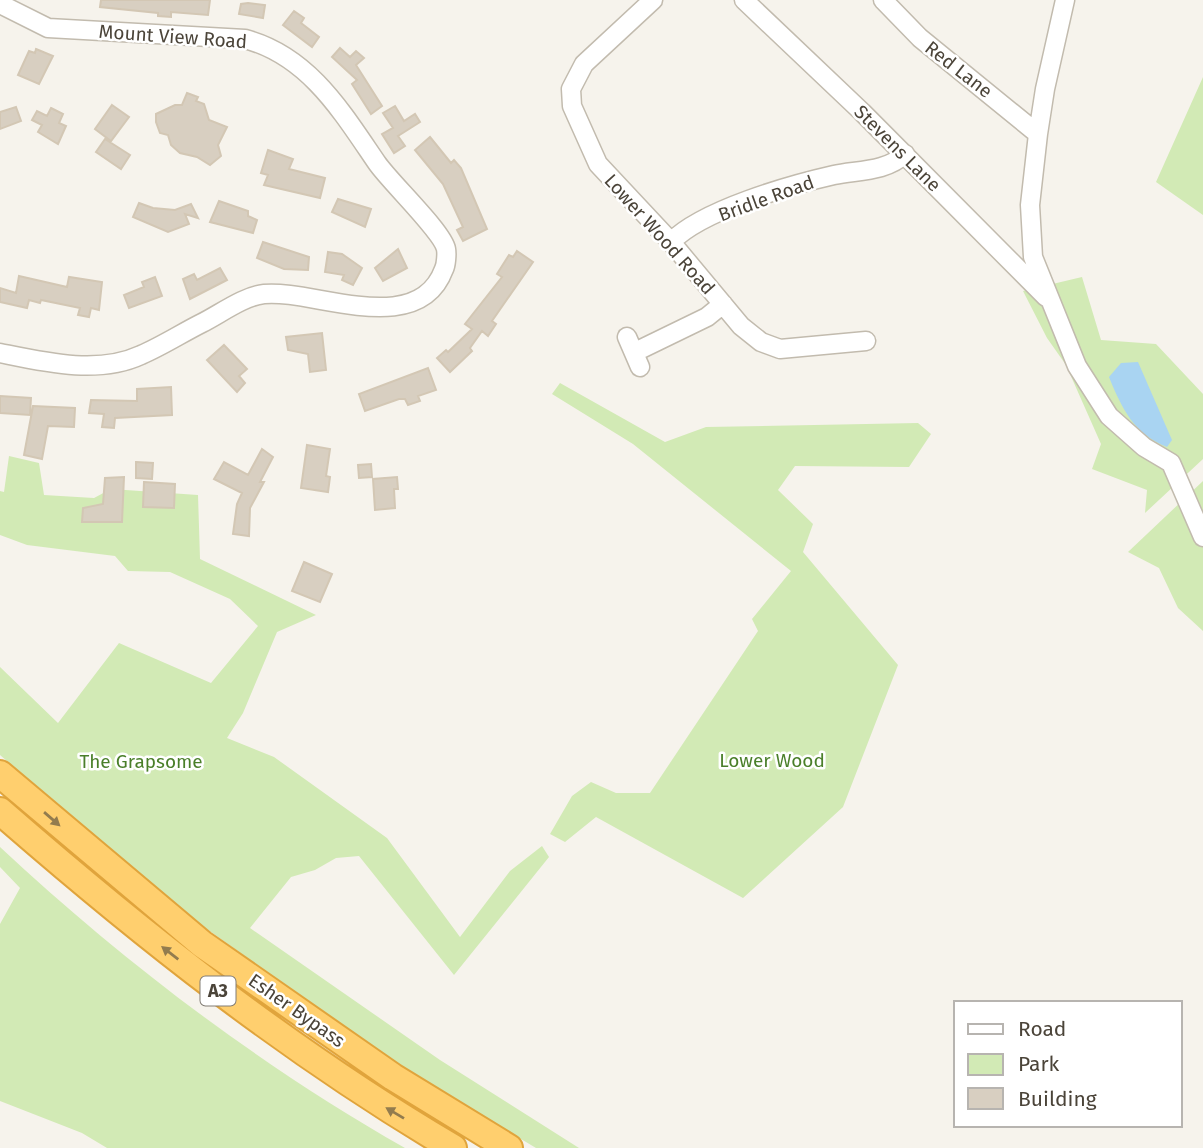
<svg xmlns="http://www.w3.org/2000/svg" width="1203" height="1148" font-family="'Fira Sans',sans-serif">
<rect width="100%" height="100%" fill="#f6f3ec"/>
<path fill="#d2eab5" d="M 1203,77 L 1203,215 L 1156,182 Z
M 1082,277 L 1101,340 L 1156,344 L 1203,394 L 1203,459 L 1145,513 L 1147,490 L 1092,469 L 1101,444 L 1066,365 L 1047,338 L 1023,291 Z
M 560,383 L 665,442 L 706,427 L 918,423 L 931,434 L 909,467 L 795,466 L 778,490 L 813,524 L 803,552 L 898,665 L 843,807 L 743,898 L 596,817 L 565,842 L 550,834 L 572,796 L 591,782 L 616,793 L 650,793 L 758,631 L 752,619 L 791,571 L 633,444 L 552,394 Z
M 9,456 L 39,463 L 44,495 L 94,498 L 111,489 L 198,495 L 200,559 L 316,615 L 277,632 L 243,713 L 227,738 L 274,757 L 387,838 L 460,937 L 510,871 L 542,846 L 549,857 L 454,975 L 359,856 L 336,858 L 315,870 L 291,877 L 250,928 L 440,1060 L 579,1148 L 536,1148 L 403,1069 L 169,902 L 0,755 L 0,667 L 58,723 L 119,643 L 211,683 L 258,626 L 230,599 L 170,572 L 128,571 L 115,556 L 27,545 L 0,535 L 0,491 L 4,492 Z
M 1203,481 L 1203,631 L 1178,608 L 1159,568 L 1128,552 Z
M 0,847 C 122,961 259,1065 405,1148 L 107,1148 L 82,1133 L 0,1101 L 0,924 L 20,888 L 0,867 Z"/>
<path fill="#a9d4f2" d="M 1138,362 L 1172,440 L 1167,447 C 1134,434 1122,409 1109,377 L 1121,363 Z"/>
<path fill="#d8cfc1" stroke="#d3c7b4" stroke-width="2" d="M 101,0 L 210,0 L 208,15 L 171,12 L 171,17 L 158,16 L 158,13 L 100,7 Z
M 248,3 L 265,5 L 263,18 L 239,14 L 241,4 Z
M 294,11 L 304,18 L 301,23 L 319,37 L 312,47 L 283,25 Z
M 340,48 L 350,57 L 356,51 L 364,58 L 356,65 L 382,106 L 371,114 L 352,84 L 357,80 L 332,57 Z
M 36,49 L 53,56 L 39,84 L 18,75 L 29,51 L 35,53 Z
M 187,93 L 198,97 L 196,101 L 204,104 L 209,120 L 227,127 L 218,145 L 221,156 L 210,165 L 197,157 L 180,153 L 171,145 L 168,135 L 160,133 L 156,122 L 156,114 L 175,105 L 182,105 Z
M 112,105 L 129,117 L 111,141 L 95,129 Z
M 395,106 L 404,121 L 415,114 L 420,122 L 398,136 L 405,146 L 394,153 L 382,134 L 393,128 L 383,113 Z
M 16,107 L 21,121 L 0,129 L 0,112 Z
M 51,108 L 63,114 L 59,123 L 66,126 L 58,144 L 38,132 L 42,125 L 32,120 L 37,111 L 47,116 Z
M 430,137 L 451,163 L 454,160 L 461,168 L 487,229 L 463,241 L 457,230 L 463,227 L 443,184 L 415,150 Z
M 105,139 L 130,155 L 121,169 L 96,152 Z
M 268,150 L 293,159 L 289,169 L 325,178 L 320,198 L 264,185 L 268,175 L 261,173 Z
M 338,199 L 371,209 L 365,227 L 332,212 Z
M 219,201 L 248,211 L 248,216 L 257,220 L 253,233 L 210,222 Z
M 139,203 L 153,208 L 175,210 L 191,204 L 198,218 L 185,214 L 189,224 L 168,232 L 133,217 Z
M 263,242 L 309,257 L 308,270 L 284,269 L 257,258 Z
M 398,249 L 407,268 L 383,281 L 375,268 Z
M 517,251 L 533,262 L 492,321 L 496,324 L 488,336 L 482,331 L 470,348 L 472,351 L 450,372 L 437,358 L 446,350 L 448,352 L 472,329 L 465,324 L 502,277 L 497,274 L 509,255 L 513,257 Z
M 328,252 L 342,254 L 362,268 L 353,285 L 342,280 L 344,275 L 325,272 Z
M 220,268 L 227,280 L 190,299 L 183,279 L 194,274 L 197,280 Z
M 19,276 L 67,287 L 69,277 L 102,282 L 99,310 L 91,308 L 89,317 L 78,315 L 80,308 L 41,300 L 40,303 L 29,300 L 27,308 L 0,302 L 0,288 L 16,293 Z
M 155,277 L 162,296 L 129,308 L 124,295 L 144,287 L 142,282 Z
M 322,333 L 326,370 L 310,372 L 308,354 L 288,350 L 286,337 Z
M 224,345 L 247,369 L 239,376 L 245,383 L 237,392 L 207,360 Z
M 428,368 L 436,390 L 418,396 L 420,401 L 408,405 L 405,399 L 399,399 L 365,411 L 359,394 Z
M 171,387 L 172,415 L 115,418 L 114,428 L 102,427 L 104,414 L 89,413 L 91,400 L 137,401 L 137,389 Z
M 0,396 L 31,398 L 30,415 L 0,413 Z
M 33,406 L 75,408 L 74,427 L 48,426 L 42,459 L 24,455 Z
M 307,445 L 330,449 L 326,476 L 330,477 L 328,492 L 301,488 Z
M 262,449 L 273,457 L 260,482 L 264,482 L 250,508 L 249,536 L 233,534 L 237,504 L 242,493 L 214,479 L 224,462 L 248,475 Z
M 136,462 L 153,463 L 152,479 L 136,478 Z
M 371,464 L 372,477 L 359,478 L 358,465 Z
M 124,477 L 122,522 L 82,522 L 83,508 L 103,504 L 105,478 Z
M 397,477 L 398,489 L 394,489 L 395,508 L 375,510 L 373,479 Z
M 144,482 L 175,484 L 174,508 L 143,507 Z
M 304,562 L 332,574 L 320,602 L 292,591 Z"/>
<g fill="none" stroke-linecap="round" stroke-linejoin="round">
<defs>
<path id="minor" d="M 653,0 L 584,64 L 571,89 L 572,106 L 598,164 L 671,242 L 741,326 L 761,342 L 780,349 L 866,341
M 744,0 L 862,112 L 1046,297
M 883,0 L 920,38 L 1038,134
M 1065,0 L 1045,89 L 1038,134 L 1030,205 L 1033,257 L 1077,366 L 1109,416 L 1144,447 L 1171,463 L 1203,537
M 0,4 L 48,28 L 245,39 C 309,56 342,112 377,163 C 390,182 443,232 446,249 C 447,254 446,265 444,269 C 418,340 314,289 264,294 C 244,296 220,314 202,323 C 182,333 162,346 141,355 C 98,375 44,362 0,353
M 671,242 C 702,210 790,185 834,175 C 858,170 886,172 905,154
M 627,337 L 640,367
M 635,352 L 707,317 L 723,304"/>
<path id="highway" d="M 0,774 L 202,944 L 393,1077 L 509,1148
M 0,811 C 142,935 290,1052 453,1148"/>
</defs>
<use href="#minor" stroke="#c2bbae" stroke-width="21"/>
<use href="#highway" stroke="#e0a43c" stroke-width="30"/>
<use href="#minor" stroke="#fff" stroke-width="18"/>
<use href="#highway" stroke="#ffcf6e" stroke-width="26"/>
</g>
<defs><path id="oneway-solid" d="M-6-.8H1V-3.2L6.5 0L1 3.2V.8H-6Z" transform="scale(1.75)"/></defs>
<g fill="#937c4e">
<use href="#oneway-solid" transform="translate(52 819) rotate(41)"/>
<use href="#oneway-solid" transform="translate(170 953) rotate(-142)"/>
<use href="#oneway-solid" transform="translate(395 1113) rotate(-149)"/>
</g>
<g text-anchor="middle" stroke-width="5" stroke-linejoin="round" paint-order="stroke">
<rect fill="#fff" stroke="#817c74" stroke-width="2" x="200.5" y="976.5" width="35" height="29" rx="5"/>
<g font-size="18" font-weight="bold" fill="#4b4439">
<text x="218" y="997">A3</text>
</g>
<g font-size="19" fill="#4b4439" stroke="#fff">
<text transform="translate(173 36) rotate(4)" y="7">Mount View Road</text>
<text transform="translate(959 69) rotate(38)" y="7">Red Lane</text>
<text transform="translate(898 148) rotate(45)" y="7">Stevens Lane</text>
<text transform="translate(766 198) rotate(-20)" y="7">Bridle Road</text>
<text transform="translate(660 234) rotate(48)" y="7">Lower Wood Road</text>
<text transform="translate(297 1010) rotate(35)" y="7">Esher Bypass</text>
</g>
<g font-size="19" fill="#4a7f2a" stroke="#fff">
<text x="772" y="767">Lower Wood</text>
<text x="141" y="768">The Grapsome</text>
</g>
</g>
<rect x="954" y="1001" width="228" height="126" fill="#ffffff" stroke="#b7b4b0" stroke-width="2"/>
<rect x="968" y="1024" width="35" height="10" fill="#ffffff" stroke="#b7b4b0" stroke-width="2"/>
<text x="1018" y="1036" font-size="21" fill="#4b4439">Road</text>
<rect x="968" y="1054" width="35" height="21" fill="#d2eab5" stroke="#b7b4b0" stroke-width="2"/>
<text x="1018" y="1071" font-size="21" fill="#4b4439">Park</text>
<rect x="968" y="1088" width="35" height="21" fill="#d8cfc1" stroke="#b7b4b0" stroke-width="2"/>
<text x="1018" y="1106" font-size="21" fill="#4b4439">Building</text>
</svg>
